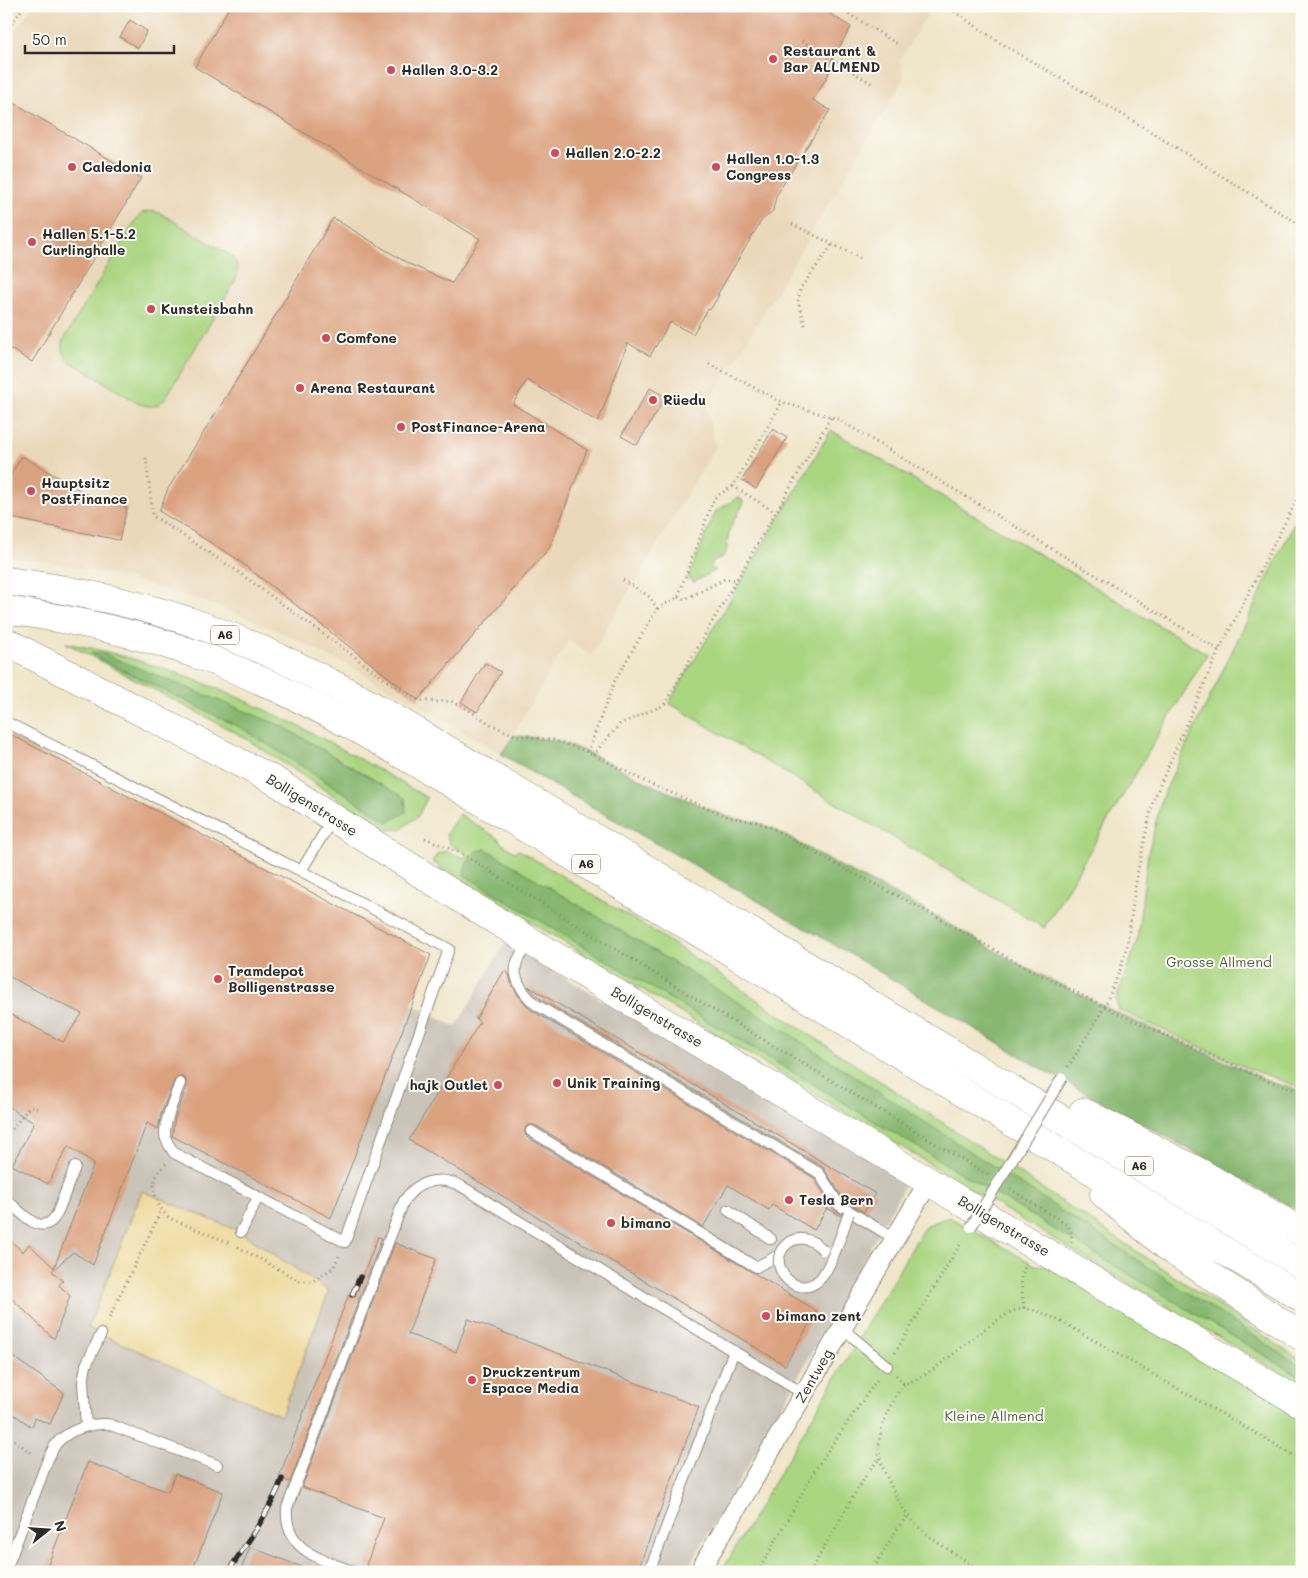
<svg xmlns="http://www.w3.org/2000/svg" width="1308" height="1578" font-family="Mali,sans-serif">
<rect width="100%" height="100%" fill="#fdfcf7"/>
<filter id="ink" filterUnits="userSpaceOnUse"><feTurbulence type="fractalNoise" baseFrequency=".02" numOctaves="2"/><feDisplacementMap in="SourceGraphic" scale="10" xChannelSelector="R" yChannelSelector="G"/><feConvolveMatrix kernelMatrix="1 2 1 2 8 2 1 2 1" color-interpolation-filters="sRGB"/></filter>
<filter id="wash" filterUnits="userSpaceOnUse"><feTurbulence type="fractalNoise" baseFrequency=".0096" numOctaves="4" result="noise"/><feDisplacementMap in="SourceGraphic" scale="20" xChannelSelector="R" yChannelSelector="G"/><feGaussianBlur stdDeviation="1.12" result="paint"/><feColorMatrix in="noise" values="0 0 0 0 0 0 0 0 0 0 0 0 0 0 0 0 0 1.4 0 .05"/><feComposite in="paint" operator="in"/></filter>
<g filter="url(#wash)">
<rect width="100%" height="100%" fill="#f0e6ca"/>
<path fill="#ead8ba" d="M 32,6 L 932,6 L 900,60 L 904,78 L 706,409 L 716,446 L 591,655 L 568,641 L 501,754 L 387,686 L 286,634 L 237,614 L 198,599 L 121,577 L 50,562 L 6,557 L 6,44 Z"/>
<path fill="#cac3b8" d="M 6,807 L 290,943 L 456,1027 L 505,943 L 908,1179 L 772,1424 L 686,1572 L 6,1572 Z"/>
<path fill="#aad682" stroke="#6a8056" d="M 152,211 L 160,213 L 230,255 C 238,262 240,271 235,281 L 165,399 C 158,406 150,408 140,404 L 71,362 C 63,356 61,348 64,339 L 135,221 L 142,213 Z
M 831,430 L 1207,654 L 1044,928 L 669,703 Z
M 739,497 L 744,503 C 740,511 734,519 730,528 C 725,541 732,557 713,561 L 710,568 L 716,570 L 694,582 L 688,578 L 716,511 Z
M 1302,507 L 1302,1088 L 1247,1068 L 1119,1010 L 1116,1000 L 1137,941 L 1148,854 L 1162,798 L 1176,767 Z
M 66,643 C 196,667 315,731 427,798 L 418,816 L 401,829 L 386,830 L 242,736 Z
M 459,814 L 499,839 L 500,842 L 514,852 L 519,850 L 658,934 L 1302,1361 L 1302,1386 L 1075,1252 L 432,862 L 438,853 L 446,851 L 464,858 L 467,854 L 450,844 L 446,834 Z
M 949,1217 L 1035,1265 L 1048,1266 L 1302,1414 L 1302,1572 L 721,1572 L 925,1226 Z"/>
<path fill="#87b770" stroke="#59714e" d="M 99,652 L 284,727 L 405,798 L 406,812 L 389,822 L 245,730 L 100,659 L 91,653 Z
M 514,735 L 553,740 L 566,744 L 588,752 L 650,784 L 728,817 L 756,822 L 772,828 L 839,866 L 910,902 L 1021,965 L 1128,1018 L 1271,1082 L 1302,1092 L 1302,1213 L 1190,1150 L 1042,1069 L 828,941 L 546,781 L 501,754 Z
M 486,849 L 771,1022 L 1302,1367 L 1302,1378 L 464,875 L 466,864 L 476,851 Z"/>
<path fill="#eeda9e" stroke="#8c8264" d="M 142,1191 L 241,1232 L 329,1291 L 281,1416 L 88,1328 Z"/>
<g id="blocks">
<path fill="#dba280" d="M 230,6 L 817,6 L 851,27 L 826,70 L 829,73 L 813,100 L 830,110 L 776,196 L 773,211 L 761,221 L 717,295 L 719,295 L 710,310 L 708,309 L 693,334 L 670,322 L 650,356 L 628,343 L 598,422 L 527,380 L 513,404 L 587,450 L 550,547 L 418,700 L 234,557 L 159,511 L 168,489 L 246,365 L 333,218 L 409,264 L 452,283 L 480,239 L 195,67 Z
M 130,20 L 147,31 L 138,48 L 120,37 Z
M 6,98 L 141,178 L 32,362 L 6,346 Z
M 650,388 L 666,397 L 637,445 L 621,436 Z
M 773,429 L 787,438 L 756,489 L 742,480 Z
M 22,456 L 106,506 L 110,498 L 127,508 L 119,540 L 6,517 L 6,483 Z
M 485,663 L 501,672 L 477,712 L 461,702 Z
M 6,732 L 431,955 L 331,1218 L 172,1136 L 175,1118 L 187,1085 L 185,1078 L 178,1076 L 174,1081 L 161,1114 L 158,1129 L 147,1123 L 93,1265 L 73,1252 L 52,1271 L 63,1281 L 59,1285 L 70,1296 L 54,1339 L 6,1293 L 6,1237 L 23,1252 L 29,1244 L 54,1268 L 94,1163 L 68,1146 L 48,1184 L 12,1165 L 34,1123 L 6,1105 L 6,1012 L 63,1042 L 82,1014 L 6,975 Z
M 504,971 L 509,974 L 511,983 L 518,995 L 531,1010 L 814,1178 L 833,1209 L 841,1214 L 841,1216 L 827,1208 L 814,1230 L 772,1205 L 769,1210 L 728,1185 L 703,1227 L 535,1125 L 528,1125 L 525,1128 L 525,1134 L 527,1137 L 817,1311 L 785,1365 L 409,1140 L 480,1022 L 476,1019 Z
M 528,986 L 876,1194 L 864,1212 L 844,1200 L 823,1167 L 539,998 Z
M 378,1237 L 382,1238 L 290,1482 L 279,1477 L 349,1294 L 355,1296 Z
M 395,1243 L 436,1259 L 408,1334 L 456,1352 L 468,1319 L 699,1407 L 637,1572 L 385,1572 L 366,1565 L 384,1518 L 302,1487 Z
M 6,1352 L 64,1393 L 50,1424 L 35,1418 L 32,1427 L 6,1409 Z
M 88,1462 L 168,1492 L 175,1474 L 223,1492 L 192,1572 L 45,1572 Z
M 250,1547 L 310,1570 L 310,1572 L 240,1572 Z"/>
</g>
</g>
<g filter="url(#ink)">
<use href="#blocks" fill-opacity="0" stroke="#8e887a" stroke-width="1"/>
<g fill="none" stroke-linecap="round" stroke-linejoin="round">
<defs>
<path id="lane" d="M 6,722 L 301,871 L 449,949 L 345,1242 L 174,1153 C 170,1147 166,1142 165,1135 C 164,1121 175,1097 180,1083
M 301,871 L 333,818
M 529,941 C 525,948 520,955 517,962 C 511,978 525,995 535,1004 L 819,1173 L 839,1205 L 895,1239
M 531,1131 L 756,1267 L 779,1255
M 6,1199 C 21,1212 42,1240 57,1214 L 75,1167
M 728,1210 L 771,1239
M 241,1232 L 258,1197
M 842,1328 L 887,1366
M 86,1426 L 83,1383 L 86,1365 L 101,1334
M 6,1570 L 48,1459 C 51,1454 53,1448 56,1444 C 68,1430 90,1423 108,1424 L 217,1465
M 354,1572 C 322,1559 284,1552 287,1508 L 403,1203 C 415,1181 439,1175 461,1186 L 804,1394
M 649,1572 L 734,1351"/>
<path id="street" d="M 699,1572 L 929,1181"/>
<path id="secondary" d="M 6,642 L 275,781 L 477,909 L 1062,1262 L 1302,1404"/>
<path id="highway" d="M 6,581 C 75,590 143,604 208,628 C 299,661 382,710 464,760 C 530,799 596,838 661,878 C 876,1006 1088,1136 1302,1265
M 6,610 C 72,619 138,633 201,656 C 294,690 380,741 464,791 C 541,837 617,883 693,929 C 896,1052 1099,1175 1302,1298
M 1083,1112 L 1201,1173 L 1302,1232
M 1104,1194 L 1169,1248 L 1302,1337"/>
</defs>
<use href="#lane" stroke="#8e887a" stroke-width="12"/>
<use href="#street" stroke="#8e887a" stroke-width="21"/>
<use href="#secondary" stroke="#8e887a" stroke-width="29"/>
<use href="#highway" stroke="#8e887a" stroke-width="29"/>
<path stroke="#8e887a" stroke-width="3" stroke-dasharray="1 4" stroke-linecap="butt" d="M 836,6 L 899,45
M 946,6 L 999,42 L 1145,128 L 1302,226
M 6,32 L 24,6
M 802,41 L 874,85
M 792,224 L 862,259
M 805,325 L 798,302 L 800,289 L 832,245
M 709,364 L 782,402 L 838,419 L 1219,650
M 146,458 L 153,516 L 237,571 L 393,685 L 418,700 L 434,702 L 451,701 L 467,709 L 492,725 L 514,735 L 553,740 L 566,744 L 588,752 L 650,784 L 728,817 L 756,822 L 772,828 L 839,866 L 910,902 L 1021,965 L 1128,1018 L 1271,1082 L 1302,1092
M 733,486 L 775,512
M 623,580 L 650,597 L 657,609
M 678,597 L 685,599 L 725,579 L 736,580
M 588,752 L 614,682 L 657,609 L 678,597 L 714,498 L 733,486 L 782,402
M 593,755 L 620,724 L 664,705 L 831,417
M 425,838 L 464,855 L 704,1004 L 988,1175
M 1068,1067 L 1105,1006 L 1120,970 L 1127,946 L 1137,875 L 1153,801 L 1219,650 L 1302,490
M 6,1137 L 29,1107 L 37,1108
M 166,1164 C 147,1179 153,1203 169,1218 L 230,1243
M 1010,1189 L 1067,1225 L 1072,1233 L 1071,1242
M 238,1247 L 300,1281 L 313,1281 L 333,1268 L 340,1254
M 1024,1308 L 1021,1280 L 1025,1266
M 107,1322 L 161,1211
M 895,1353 L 964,1238
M 896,1375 L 904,1384 L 913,1381 L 934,1369 L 986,1328 L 1012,1311 L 1024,1308 L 1040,1312 L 1064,1323 L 1302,1460
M 904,1384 C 890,1404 875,1432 880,1458 C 883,1469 888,1480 893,1490 C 900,1505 909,1519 922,1530 C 940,1546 962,1557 981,1572
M 6,1434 L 34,1455
M 758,1572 L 818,1465 L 879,1377
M 810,1572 L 858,1488 L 870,1469 L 880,1458
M 871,1572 L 897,1529 L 908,1515"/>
<use href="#lane" stroke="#fff" stroke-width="10"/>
<use href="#street" stroke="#fff" stroke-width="19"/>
<use href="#secondary" stroke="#fff" stroke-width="28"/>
<use href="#highway" stroke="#fff" stroke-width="28"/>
<defs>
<path id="rail" d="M 352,1295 L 360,1277
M 228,1572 C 248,1541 269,1513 282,1479"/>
</defs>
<use href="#rail" stroke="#2b2b2b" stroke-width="5.5"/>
<use href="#rail" stroke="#fdfcf7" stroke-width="4" stroke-dasharray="11" stroke-linecap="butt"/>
<defs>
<path id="lane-bridge" d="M 971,1227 L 1062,1078
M 823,1250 C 812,1238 795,1233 783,1248 C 768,1269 797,1300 819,1280 C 831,1269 843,1229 849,1213"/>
</defs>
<use href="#lane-bridge" stroke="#8e887a" stroke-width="12" stroke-linecap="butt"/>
<use href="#lane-bridge" stroke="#fff" stroke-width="10"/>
</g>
</g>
<g fill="#d1495b" stroke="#fdfcf7" stroke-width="2">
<circle cx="773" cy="59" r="5"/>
<circle cx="391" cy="70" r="5"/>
<circle cx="555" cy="153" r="5"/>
<circle cx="72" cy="167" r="5"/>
<circle cx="716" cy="167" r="5"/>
<circle cx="32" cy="242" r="5"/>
<circle cx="151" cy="309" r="5"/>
<circle cx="326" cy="338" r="5"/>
<circle cx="300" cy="388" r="5"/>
<circle cx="653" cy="400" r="5"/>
<circle cx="401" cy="427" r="5"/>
<circle cx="31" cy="491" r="5"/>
<circle cx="218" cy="979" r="5"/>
<circle cx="557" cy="1083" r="5"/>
<circle cx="498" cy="1085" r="5"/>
<circle cx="789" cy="1200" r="5"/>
<circle cx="611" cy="1223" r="5"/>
<circle cx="766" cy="1316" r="5"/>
<circle cx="472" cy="1380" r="5"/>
</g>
<g text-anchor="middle" stroke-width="4" stroke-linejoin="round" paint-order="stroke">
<g fill="#fdfcf7" stroke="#6a6a68" stroke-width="1">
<rect x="211" y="625.5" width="28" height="19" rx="4"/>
<rect x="572" y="854.5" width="28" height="19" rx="4"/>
<rect x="1125" y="1156.5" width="28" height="19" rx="4"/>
</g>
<g font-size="12" font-weight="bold" fill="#2b2b2b">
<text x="225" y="639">A6</text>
<text x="586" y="868">A6</text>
<text x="1139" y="1170">A6</text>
</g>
<g font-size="14" font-weight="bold" fill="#2b2b2b" stroke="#fdfcf7" text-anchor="start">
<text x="783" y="56">Restaurant &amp;<tspan x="783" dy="16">Bar ALLMEND</tspan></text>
<text x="401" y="75">Hallen 3.0-3.2</text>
<text x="565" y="158">Hallen 2.0-2.2</text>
<text x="726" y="164">Hallen 1.0-1.3<tspan x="726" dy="16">Congress</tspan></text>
<text x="82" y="172">Caledonia</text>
<text x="42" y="239">Hallen 5.1-5.2<tspan x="42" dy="16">Curlinghalle</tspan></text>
<text x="161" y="314">Kunsteisbahn</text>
<text x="336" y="343">Comfone</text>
<text x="310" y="393">Arena Restaurant</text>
<text x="663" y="405">Rüedu</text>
<text x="411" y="432">PostFinance-Arena</text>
<text x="41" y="488">Hauptsitz<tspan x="41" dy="16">PostFinance</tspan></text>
<text x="228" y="976">Tramdepot<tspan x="228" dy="16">Bolligenstrasse</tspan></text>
<text x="567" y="1088">Unik Training</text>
<text x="488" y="1090" text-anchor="end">hajk Outlet</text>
<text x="799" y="1205">Tesla Bern</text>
<text x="621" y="1228">bimano</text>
<text x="776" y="1321">bimano zent</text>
<text x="482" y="1377">Druckzentrum<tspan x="482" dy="16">Espace Media</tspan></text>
</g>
<g font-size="14" fill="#2b2b2b" stroke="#fdfcf7">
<text transform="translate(312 805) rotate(32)" y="5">Bolligenstrasse</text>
<text transform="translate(657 1017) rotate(31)" y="5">Bolligenstrasse</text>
<text transform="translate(1004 1226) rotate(31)" y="5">Bolligenstrasse</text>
<text transform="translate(814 1376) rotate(-60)" y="5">Zentweg</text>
</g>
<g font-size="14" fill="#515e45" stroke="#fdfcf7">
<text x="1219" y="967">Grosse Allmend</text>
<text x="994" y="1421">Kleine Allmend</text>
</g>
</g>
<rect width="1308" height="1578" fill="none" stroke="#fdfcf7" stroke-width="25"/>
<g transform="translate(48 1530) rotate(73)" stroke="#fdfcf7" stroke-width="4" paint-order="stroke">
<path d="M0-4L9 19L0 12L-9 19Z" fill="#2b2b2b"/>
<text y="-8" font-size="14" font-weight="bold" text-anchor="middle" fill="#2b2b2b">N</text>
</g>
<path d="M25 45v8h149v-8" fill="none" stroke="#2b2b2b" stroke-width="2.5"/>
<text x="32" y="45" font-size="15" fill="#2b2b2b" stroke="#fdfcf7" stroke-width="4" paint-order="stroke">50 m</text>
</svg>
